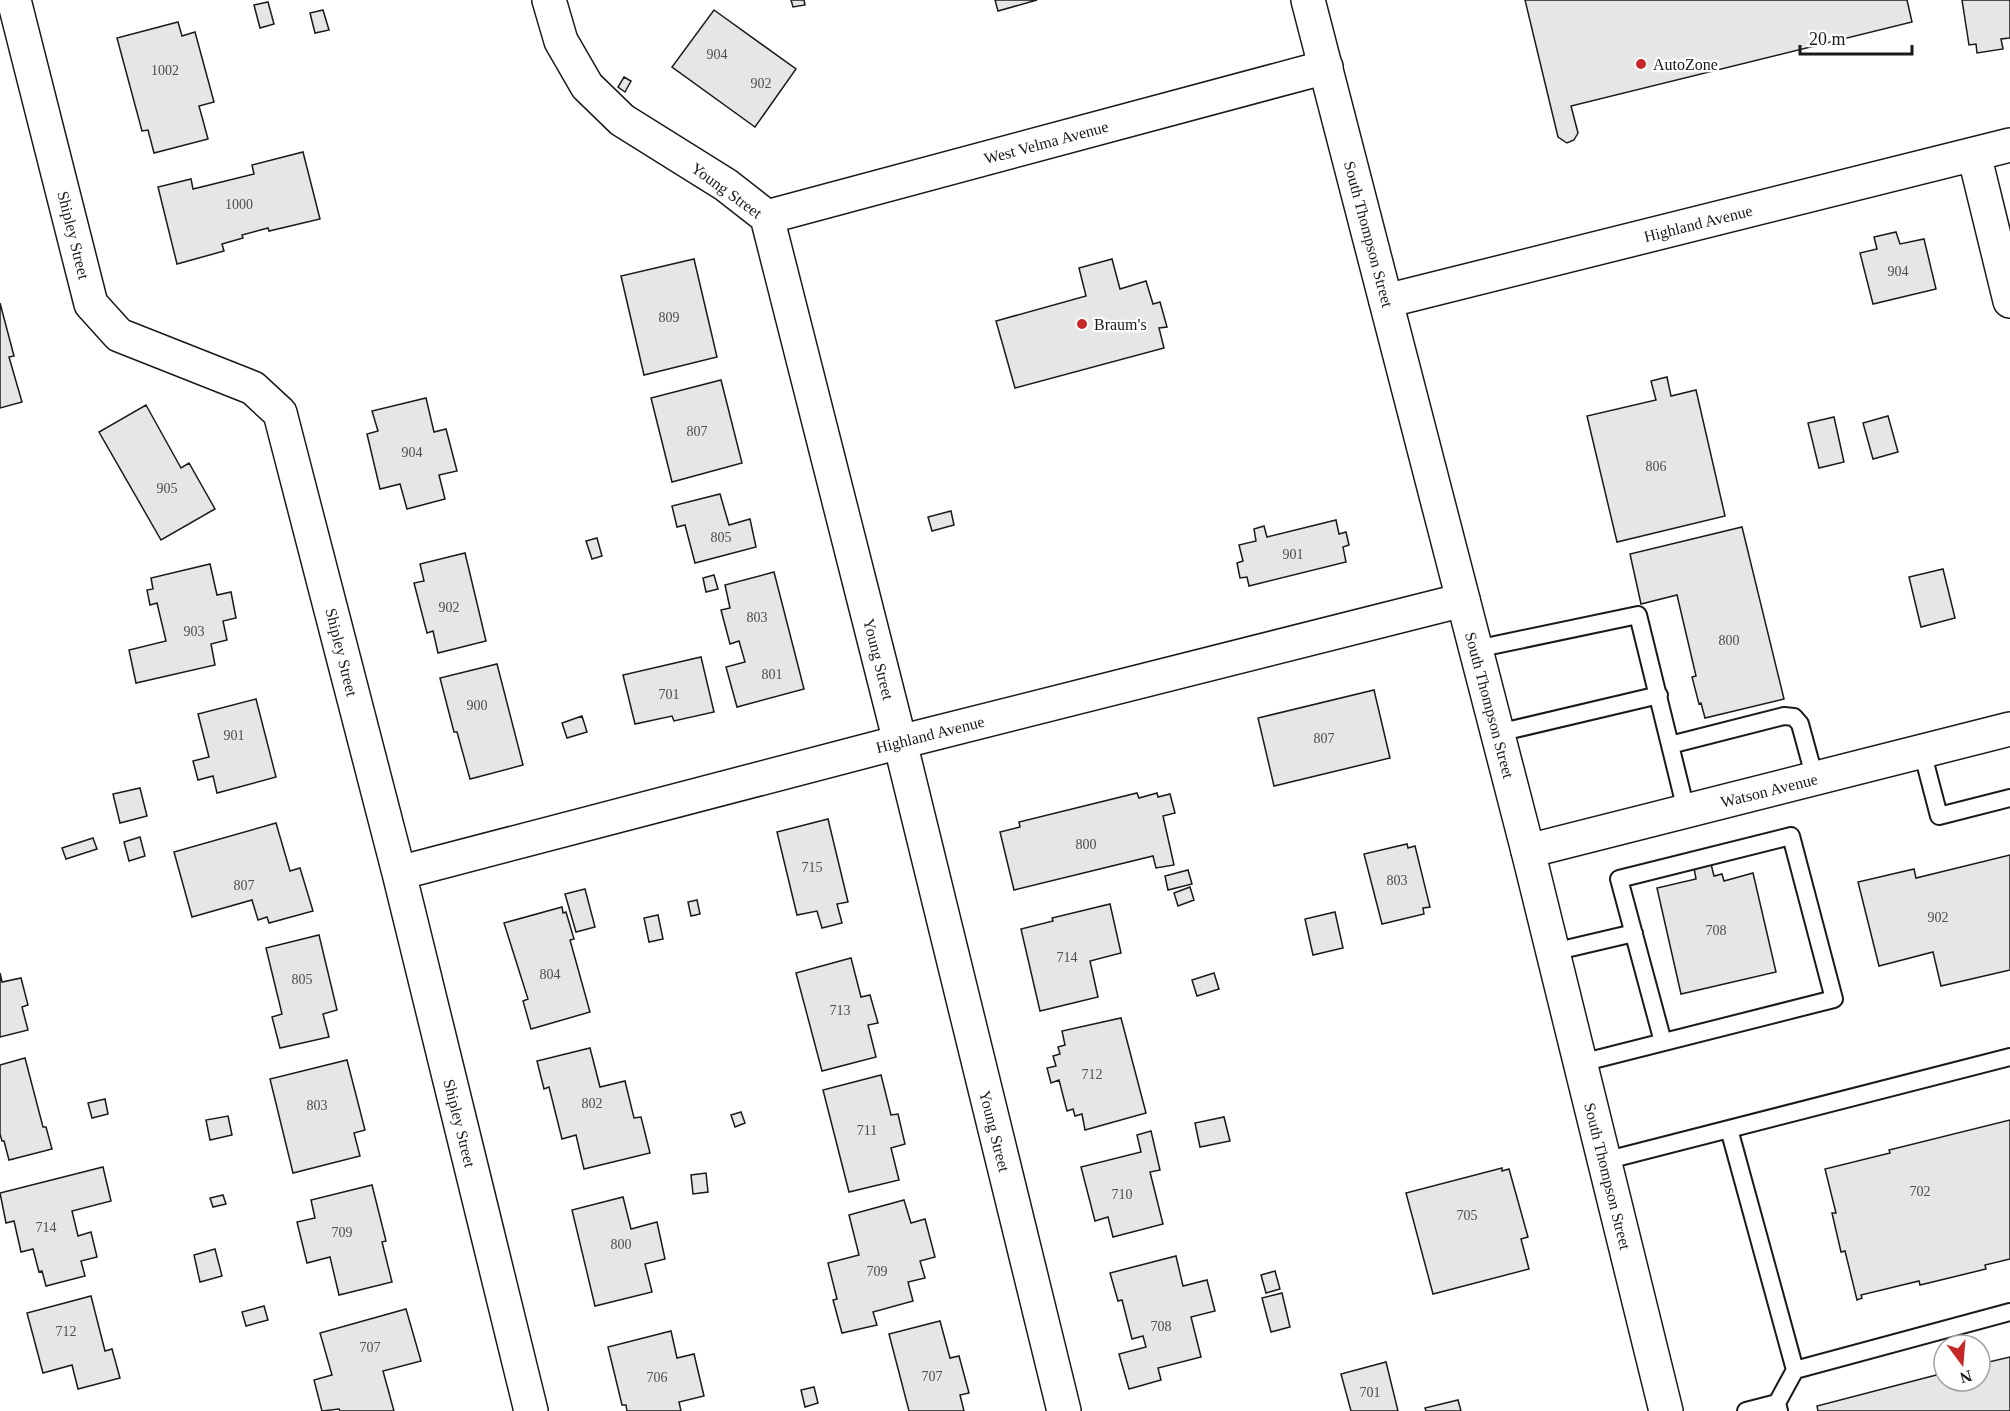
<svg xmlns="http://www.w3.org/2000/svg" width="2010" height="1411" font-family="Georgia,serif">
<rect width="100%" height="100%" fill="#fff"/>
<path fill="#e6e6e6" stroke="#1a1a1a" stroke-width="1.5" d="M 791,0 L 804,0 L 805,5 L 793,7 Z
M 995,0 L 1037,0 L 998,11 Z
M 1525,0 L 1907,0 L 1912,22 L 1571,106 L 1578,133 L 1574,140 L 1567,143 L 1558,137 Z
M 1962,0 L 2010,0 L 2010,38 L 2001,39 L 2003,49 L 1977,53 L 1976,44 L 1969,45 Z
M 268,2 L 274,24 L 260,28 L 254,5 Z
M 323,10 L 329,30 L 315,33 L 310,13 Z
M 714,10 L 796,69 L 755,127 L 672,67 Z
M 178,22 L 182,36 L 195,32 L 214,102 L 199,106 L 208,139 L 154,153 L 148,130 L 142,131 L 117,38 Z
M 624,77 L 631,81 L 625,92 L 618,87 Z
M 303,152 L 320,219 L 269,231 L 268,228 L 242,235 L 243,238 L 222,244 L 224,251 L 177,264 L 158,187 L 191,179 L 193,189 L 254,174 L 252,165 Z
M 1896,232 L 1900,244 L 1924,239 L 1936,289 L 1873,304 L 1860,253 L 1877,249 L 1874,237 Z
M 694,259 L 717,357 L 644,375 L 621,276 Z
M 1112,259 L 1120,289 L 1146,281 L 1153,304 L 1160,302 L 1167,327 L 1159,328 L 1164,348 L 1015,388 L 996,321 L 1086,296 L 1079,268 Z
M 0,303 L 14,356 L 9,357 L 22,402 L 0,408 Z
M 1667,377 L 1671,396 L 1696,390 L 1725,516 L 1617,542 L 1587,416 L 1656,400 L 1651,381 Z
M 721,380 L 742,463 L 672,482 L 651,398 Z
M 426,398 L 434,432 L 446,429 L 457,471 L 439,475 L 445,499 L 407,509 L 400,484 L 380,489 L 367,434 L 378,431 L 372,411 Z
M 146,405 L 181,468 L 189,463 L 215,509 L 161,540 L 99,432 Z
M 1888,416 L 1898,452 L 1873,459 L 1863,423 Z
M 1834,417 L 1844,462 L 1819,468 L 1808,423 Z
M 720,494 L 729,525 L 750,519 L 756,547 L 695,563 L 685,525 L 677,527 L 672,506 Z
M 951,511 L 954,525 L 932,531 L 928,517 Z
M 1336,520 L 1339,534 L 1346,532 L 1349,545 L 1343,547 L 1346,562 L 1249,586 L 1247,577 L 1240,578 L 1237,563 L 1243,561 L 1239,545 L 1256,541 L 1254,529 L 1264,526 L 1267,537 Z
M 1742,527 L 1784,699 L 1705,718 L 1701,703 L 1699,704 L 1692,677 L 1696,676 L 1677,595 L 1641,604 L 1630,554 Z
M 597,538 L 602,556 L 592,559 L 586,541 Z
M 465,553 L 486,641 L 438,653 L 433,631 L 427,633 L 414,583 L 424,581 L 420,564 Z
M 210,564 L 217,595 L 231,592 L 236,618 L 223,621 L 227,640 L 211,644 L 215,665 L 136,683 L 129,650 L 166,641 L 157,603 L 150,605 L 147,590 L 153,589 L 151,578 Z
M 1943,569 L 1955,618 L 1921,627 L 1909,577 Z
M 774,572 L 804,689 L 737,707 L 726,667 L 745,662 L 739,641 L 730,644 L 721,610 L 730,608 L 725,585 Z
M 714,575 L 718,589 L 706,592 L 703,578 Z
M 701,657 L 714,712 L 674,721 L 672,716 L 635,724 L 623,675 Z
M 497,664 L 523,765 L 470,779 L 457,732 L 454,732 L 440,678 Z
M 1374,690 L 1390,758 L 1274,786 L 1258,718 Z
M 256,699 L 276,777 L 217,793 L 213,776 L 198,780 L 193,761 L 209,757 L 198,714 Z
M 582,716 L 587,732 L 567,738 L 562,723 Z
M 140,788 L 147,816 L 120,823 L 113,794 Z
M 1137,793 L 1139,798 L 1157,793 L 1158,797 L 1170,794 L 1175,813 L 1163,816 L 1174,865 L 1156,868 L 1153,856 L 1014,890 L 1000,832 L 1020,827 L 1019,822 Z
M 828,819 L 848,902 L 837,904 L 842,923 L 822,928 L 817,911 L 797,915 L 777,832 Z
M 276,823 L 290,871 L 300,868 L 313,911 L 269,923 L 267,917 L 258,920 L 252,900 L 192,917 L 174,852 Z
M 140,837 L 145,856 L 129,861 L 124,842 Z
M 93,838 L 97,849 L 66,859 L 62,848 Z
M 1407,844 L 1408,848 L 1415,846 L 1430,907 L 1423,908 L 1424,914 L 1382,924 L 1364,854 Z
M 2010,855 L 2010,970 L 1941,986 L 1933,952 L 1879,966 L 1858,882 L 1914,869 L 1916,878 Z
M 1711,864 L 1714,876 L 1722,874 L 1724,881 L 1753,873 L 1776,972 L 1681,994 L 1657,888 L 1696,879 L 1694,868 Z
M 1188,870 L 1192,884 L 1168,890 L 1165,876 Z
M 1190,887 L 1194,900 L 1178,906 L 1174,893 Z
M 585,889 L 595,927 L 576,932 L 565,894 Z
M 697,900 L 700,914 L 691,916 L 688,902 Z
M 1110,904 L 1121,953 L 1090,961 L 1098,997 L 1040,1011 L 1021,929 L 1053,921 L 1052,918 Z
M 562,907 L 563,913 L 566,912 L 574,939 L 570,940 L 590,1012 L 531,1029 L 523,1001 L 528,999 L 504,923 Z
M 1335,912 L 1343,948 L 1313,955 L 1305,919 Z
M 658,915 L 663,939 L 649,942 L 644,918 Z
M 319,935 L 337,1010 L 323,1014 L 329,1037 L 280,1048 L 272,1017 L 282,1014 L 266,948 Z
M 851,958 L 861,997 L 870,995 L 878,1023 L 868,1025 L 876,1057 L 822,1071 L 796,973 Z
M 0,973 L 2,982 L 21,978 L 28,1005 L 22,1007 L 28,1030 L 0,1037 Z
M 1214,973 L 1219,989 L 1197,996 L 1192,980 Z
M 1121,1018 L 1146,1113 L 1085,1130 L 1082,1114 L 1075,1116 L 1073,1109 L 1067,1111 L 1059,1080 L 1051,1083 L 1047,1068 L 1056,1066 L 1053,1056 L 1060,1054 L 1058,1047 L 1065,1045 L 1062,1031 Z
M 590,1048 L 600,1087 L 625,1081 L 634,1118 L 641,1117 L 650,1153 L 584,1169 L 576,1135 L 562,1139 L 549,1087 L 544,1089 L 537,1061 Z
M 25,1058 L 43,1127 L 46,1127 L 52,1149 L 9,1160 L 4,1141 L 2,1141 L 0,1134 L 0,1065 Z
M 347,1060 L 365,1130 L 354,1133 L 360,1156 L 293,1173 L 270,1079 Z
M 881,1075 L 891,1115 L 898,1114 L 905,1144 L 891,1148 L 899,1180 L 849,1192 L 823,1090 Z
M 105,1099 L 108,1114 L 92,1118 L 88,1103 Z
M 741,1112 L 745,1123 L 735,1127 L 731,1115 Z
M 228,1116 L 232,1135 L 210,1140 L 206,1120 Z
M 1224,1117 L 1230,1141 L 1200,1147 L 1195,1123 Z
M 2010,1120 L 2010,1259 L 1985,1265 L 1986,1269 L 1920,1285 L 1919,1281 L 1861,1295 L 1862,1298 L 1857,1300 L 1845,1251 L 1841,1252 L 1832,1213 L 1836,1213 L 1825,1169 L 1890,1153 L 1889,1150 Z
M 1151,1131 L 1160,1170 L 1150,1172 L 1163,1224 L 1113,1237 L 1108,1217 L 1095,1221 L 1081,1167 L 1141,1152 L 1137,1135 Z
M 103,1167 L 111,1201 L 72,1211 L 78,1236 L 91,1232 L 97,1257 L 81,1261 L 85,1276 L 46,1286 L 42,1271 L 39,1272 L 33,1249 L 21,1252 L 14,1221 L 6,1223 L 0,1193 Z
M 1502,1168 L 1502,1171 L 1509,1169 L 1528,1237 L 1521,1239 L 1529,1269 L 1433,1294 L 1406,1193 Z
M 706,1173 L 708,1192 L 693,1194 L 691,1175 Z
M 372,1185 L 386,1241 L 382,1242 L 392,1282 L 339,1295 L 330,1257 L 307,1263 L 297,1222 L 315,1218 L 311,1200 Z
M 223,1195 L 226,1204 L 213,1207 L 210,1198 Z
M 623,1197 L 631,1229 L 657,1222 L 665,1259 L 645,1264 L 652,1292 L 595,1306 L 572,1210 Z
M 904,1200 L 911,1223 L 925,1219 L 935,1257 L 920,1261 L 925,1278 L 908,1282 L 913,1301 L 873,1312 L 877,1325 L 842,1333 L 833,1300 L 837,1299 L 828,1263 L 859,1255 L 849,1215 Z
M 215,1249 L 222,1276 L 200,1282 L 194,1255 Z
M 1176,1256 L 1183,1286 L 1207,1280 L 1215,1311 L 1191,1317 L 1201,1357 L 1158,1368 L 1161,1380 L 1129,1389 L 1119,1354 L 1146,1347 L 1143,1336 L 1132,1339 L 1122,1300 L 1118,1301 L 1110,1273 Z
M 1275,1271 L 1280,1289 L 1266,1293 L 1261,1275 Z
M 1282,1293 L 1290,1327 L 1271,1332 L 1262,1298 Z
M 91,1296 L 105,1351 L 112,1349 L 120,1378 L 78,1389 L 72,1365 L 43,1373 L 27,1313 Z
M 264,1306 L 268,1320 L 246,1326 L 242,1312 Z
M 406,1309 L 421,1361 L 383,1371 L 394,1411 L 340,1411 L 339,1409 L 322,1411 L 314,1380 L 332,1375 L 320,1333 Z
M 940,1321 L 950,1358 L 959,1356 L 969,1393 L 960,1395 L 964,1411 L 909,1411 L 889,1334 Z
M 671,1331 L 677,1358 L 694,1354 L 704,1396 L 679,1402 L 681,1411 L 627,1411 L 626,1405 L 622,1405 L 608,1347 Z
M 2010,1357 L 2010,1411 L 1818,1411 L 1817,1406 L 1944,1373 L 1944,1381 L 1980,1381 L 1980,1364 Z
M 1386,1362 L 1398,1411 L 1351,1411 L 1341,1374 Z
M 814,1387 L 818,1403 L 805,1407 L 801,1390 Z
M 1458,1400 L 1461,1411 L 1426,1411 L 1425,1408 Z"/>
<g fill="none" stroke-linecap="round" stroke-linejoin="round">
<defs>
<path id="lane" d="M 1476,649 L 1638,615 L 1686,810
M 1498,733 L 1659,695
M 1670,745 L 1784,716 L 1794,717 L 1800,724 L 1815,779
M 1922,751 L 1939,816 L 2010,798
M 1553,952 L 1634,933
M 1581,1063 L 1834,999 L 1791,836 L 1619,879 L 1663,1042
M 1729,1129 L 1795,1370 L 1777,1403 L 1779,1411
M 1604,1161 L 2010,1057
M 1795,1370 L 2010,1312
M 1746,1411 L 1777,1403"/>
<path id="street" d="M 14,0 L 91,304 L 119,335 L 253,388 L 280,413 L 399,873 L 531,1411
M 549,0 L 561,41 L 587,86 L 622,120 L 726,185 L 767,217 L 900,742 L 1064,1411
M 1974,154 L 2010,301
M 767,217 L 1326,67
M 1386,301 L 2010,145
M 1528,851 L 2010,729
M 399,873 L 900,742 L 1463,600"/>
<path id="primary" d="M 1308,0 L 1528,851 L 1666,1411"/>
</defs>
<use href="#lane" stroke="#1a1a1a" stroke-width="20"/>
<use href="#street" stroke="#1a1a1a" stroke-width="36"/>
<use href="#primary" stroke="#1a1a1a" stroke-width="36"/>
<use href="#lane" stroke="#fff" stroke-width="16"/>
<use href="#street" stroke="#fff" stroke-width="33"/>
<use href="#primary" stroke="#fff" stroke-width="33"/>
</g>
<g fill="#c62828" stroke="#fff" stroke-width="2">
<circle cx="1641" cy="64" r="6"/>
<circle cx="1082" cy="324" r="6"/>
</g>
<g text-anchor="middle" stroke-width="4.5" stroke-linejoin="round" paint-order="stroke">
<g font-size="14" fill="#4d4d4d">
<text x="717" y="59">904</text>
<text x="165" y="75">1002</text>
<text x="761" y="88">902</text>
<text x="239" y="209">1000</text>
<text x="1898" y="276">904</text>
<text x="669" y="322">809</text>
<text x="697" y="436">807</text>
<text x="412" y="457">904</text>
<text x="1656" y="471">806</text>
<text x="167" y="493">905</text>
<text x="721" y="542">805</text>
<text x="1293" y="559">901</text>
<text x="449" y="612">902</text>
<text x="757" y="622">803</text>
<text x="194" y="636">903</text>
<text x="1729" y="645">800</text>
<text x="772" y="679">801</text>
<text x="669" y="699">701</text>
<text x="477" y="710">900</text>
<text x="234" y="740">901</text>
<text x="1324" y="743">807</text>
<text x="1086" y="849">800</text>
<text x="812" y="872">715</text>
<text x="1397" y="885">803</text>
<text x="244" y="890">807</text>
<text x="1938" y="922">902</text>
<text x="1716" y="935">708</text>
<text x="1067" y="962">714</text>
<text x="550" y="979">804</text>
<text x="302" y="984">805</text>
<text x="840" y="1015">713</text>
<text x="1092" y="1079">712</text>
<text x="592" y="1108">802</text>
<text x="317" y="1110">803</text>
<text x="867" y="1135">711</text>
<text x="1920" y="1196">702</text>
<text x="1122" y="1199">710</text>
<text x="1467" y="1220">705</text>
<text x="46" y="1232">714</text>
<text x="342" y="1237">709</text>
<text x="621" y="1249">800</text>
<text x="877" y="1276">709</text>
<text x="1161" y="1331">708</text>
<text x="66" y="1336">712</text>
<text x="370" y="1352">707</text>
<text x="932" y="1381">707</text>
<text x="657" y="1382">706</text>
<text x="1370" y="1397">701</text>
</g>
<g font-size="16" fill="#1a1a1a" stroke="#fff" text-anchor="start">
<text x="1653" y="70">AutoZone</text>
<text x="1094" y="330">Braum's</text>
</g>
<g font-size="16" fill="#1a1a1a" stroke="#fff">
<text transform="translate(1046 142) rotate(-15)" y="6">West Velma Avenue</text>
<text transform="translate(727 190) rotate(36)" y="6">Young Street</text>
<text transform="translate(1698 223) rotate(-14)" y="6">Highland Avenue</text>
<text transform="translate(1369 234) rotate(75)" y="6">South Thompson Street</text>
<text transform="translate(74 235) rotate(76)" y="6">Shipley Street</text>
<text transform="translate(342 652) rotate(76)" y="6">Shipley Street</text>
<text transform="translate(879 659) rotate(76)" y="6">Young Street</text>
<text transform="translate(1490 705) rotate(75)" y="6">South Thompson Street</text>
<text transform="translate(930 734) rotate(-14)" y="6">Highland Avenue</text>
<text transform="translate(1769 790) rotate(-14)" y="6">Watson Avenue</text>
<text transform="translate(460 1123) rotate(76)" y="6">Shipley Street</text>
<text transform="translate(995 1131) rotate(76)" y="6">Young Street</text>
<text transform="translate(1608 1176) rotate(76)" y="6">South Thompson Street</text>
</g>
</g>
<g transform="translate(1962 1363) rotate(164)"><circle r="28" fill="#ffffff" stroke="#a3a3a3" stroke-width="1.5"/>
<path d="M0-4.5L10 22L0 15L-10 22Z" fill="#c62828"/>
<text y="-9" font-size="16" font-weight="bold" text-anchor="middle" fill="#1a1a1a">N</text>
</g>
<path d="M1800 45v9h112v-9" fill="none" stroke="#1a1a1a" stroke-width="3"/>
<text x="1809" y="45" font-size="18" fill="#1a1a1a" stroke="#ffffff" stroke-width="4.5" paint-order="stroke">20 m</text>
</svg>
